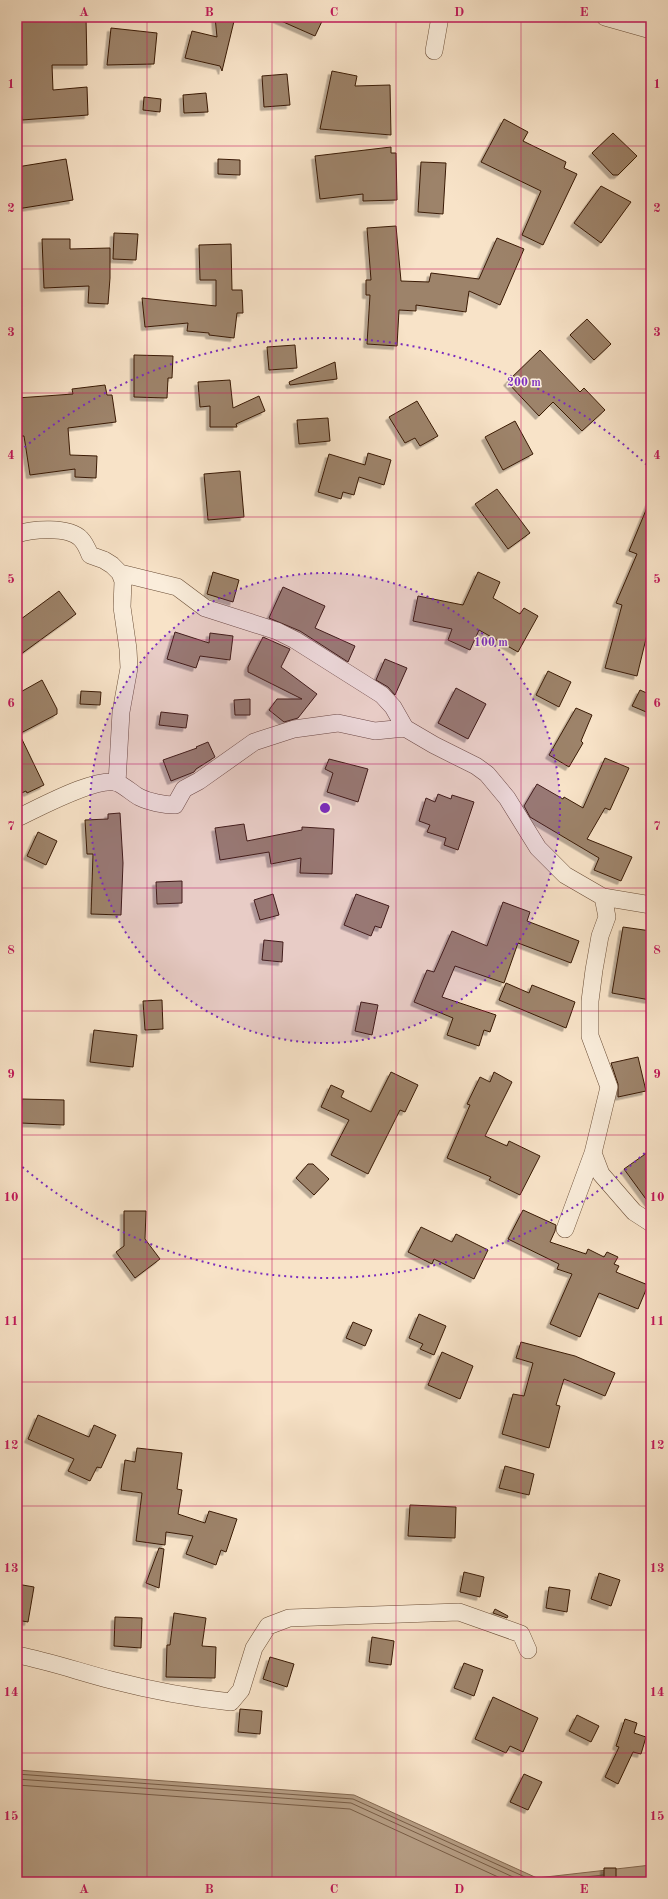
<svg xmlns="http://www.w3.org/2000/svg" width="668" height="1899" font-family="'Old Standard TT',serif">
<defs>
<filter id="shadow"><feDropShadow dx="-3.5" dy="3.5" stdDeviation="0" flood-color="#0004"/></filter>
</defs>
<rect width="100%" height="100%" fill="#f8e3c8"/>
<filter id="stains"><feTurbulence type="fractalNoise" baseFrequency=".005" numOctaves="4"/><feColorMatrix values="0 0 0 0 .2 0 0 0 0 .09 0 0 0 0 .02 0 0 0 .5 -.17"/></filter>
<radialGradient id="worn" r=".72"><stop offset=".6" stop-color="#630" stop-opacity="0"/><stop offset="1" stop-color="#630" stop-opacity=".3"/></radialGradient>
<path fill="#b79f86" stroke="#856a52" d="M 17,1770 L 354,1795 L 537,1878 L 651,1865 L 651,1882 L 17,1882 Z"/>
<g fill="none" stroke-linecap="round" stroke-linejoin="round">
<path stroke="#785d46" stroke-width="1" d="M 17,1774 L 353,1799 L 536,1882
M 17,1779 L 351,1803 L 524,1882
M 17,1785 L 350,1809 L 509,1882
M 539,1882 L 603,1875"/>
</g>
<path fill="#9d836a" stroke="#3a1b05" filter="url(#shadow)" d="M 17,17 L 86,17 L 87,65 L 52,65 L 53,90 L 87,87 L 88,115 L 22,120 L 17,69 Z
M 215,17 L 235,17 L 222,71 L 220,66 L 185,58 L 192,31 L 217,37 Z
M 272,17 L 324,17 L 315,36 Z
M 111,28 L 157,33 L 154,64 L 107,65 Z
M 332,71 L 357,76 L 355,86 L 390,85 L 391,135 L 320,129 Z
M 287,74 L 290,105 L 264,107 L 262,76 Z
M 206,93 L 208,112 L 184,113 L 183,95 Z
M 144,97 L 161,99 L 160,112 L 143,110 Z
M 504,119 L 528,132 L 523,141 L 566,162 L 564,168 L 577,174 L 543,245 L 522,235 L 541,191 L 481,162 Z
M 613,133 L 637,156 L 618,175 L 613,175 L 592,153 Z
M 391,147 L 391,153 L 396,153 L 397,200 L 363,201 L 363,194 L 320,199 L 315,156 Z
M 66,159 L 73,200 L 17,209 L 17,167 Z
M 218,159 L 240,160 L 240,175 L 218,174 Z
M 421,162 L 446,163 L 443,214 L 418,212 Z
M 601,186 L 631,202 L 601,243 L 574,223 Z
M 396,226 L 401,281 L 429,282 L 431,273 L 479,279 L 497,238 L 524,249 L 500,305 L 469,291 L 466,312 L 416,305 L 416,311 L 399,310 L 397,346 L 367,344 L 370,295 L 366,295 L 366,280 L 371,280 L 367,228 Z
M 114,233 L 138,234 L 136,260 L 113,259 Z
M 42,239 L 70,239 L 70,249 L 110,248 L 110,278 L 108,304 L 88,303 L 89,286 L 44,288 Z
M 231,244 L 232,290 L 242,290 L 243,313 L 237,313 L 234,338 L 209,335 L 209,333 L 187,331 L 188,323 L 145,327 L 142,298 L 216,306 L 216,280 L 200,280 L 199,245 Z
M 587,319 L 611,344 L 594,360 L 570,335 Z
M 295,345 L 297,368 L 269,370 L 267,347 Z
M 540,350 L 580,392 L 584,388 L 605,410 L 582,431 L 553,402 L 539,416 L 507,382 Z
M 134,355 L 173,356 L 172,378 L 168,378 L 167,398 L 134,397 Z
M 335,362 L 337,379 L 290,385 L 289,382 Z
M 230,380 L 233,408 L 259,396 L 265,411 L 236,424 L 237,427 L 210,427 L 210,406 L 200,407 L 198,382 Z
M 105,385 L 107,395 L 112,395 L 116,422 L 68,428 L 70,455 L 97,456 L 96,478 L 75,477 L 75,469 L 30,475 L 24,436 L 17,436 L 17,398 L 73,394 L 72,389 Z
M 417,401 L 438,436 L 420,446 L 415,438 L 405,443 L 389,417 Z
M 328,418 L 330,441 L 299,444 L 297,420 Z
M 515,421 L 533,454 L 503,470 L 485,437 Z
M 368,453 L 391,460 L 384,485 L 359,477 L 354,495 L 343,492 L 341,499 L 318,492 L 329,454 L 365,465 Z
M 240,471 L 244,517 L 208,520 L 204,474 Z
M 497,489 L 530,533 L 508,549 L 475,504 Z
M 651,498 L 651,618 L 637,676 L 605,668 L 622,605 L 616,603 L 637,554 L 629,551 Z
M 213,572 L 239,580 L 233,602 L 207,594 Z
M 478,572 L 500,582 L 493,598 L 520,614 L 524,608 L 538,616 L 518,652 L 479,630 L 470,650 L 448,640 L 452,629 L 413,621 L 418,596 L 463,605 Z
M 283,587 L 325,606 L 315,628 L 355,646 L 348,662 L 300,631 L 269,618 Z
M 59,591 L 76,614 L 17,657 L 17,622 Z
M 175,632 L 209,643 L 210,633 L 233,636 L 230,660 L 200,656 L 196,668 L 167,659 Z
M 263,637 L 290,649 L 281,667 L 317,694 L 298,718 L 284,722 L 269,710 L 277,699 L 302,699 L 248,672 L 248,667 Z
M 385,659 L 407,668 L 395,695 L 388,687 L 376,680 Z
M 548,671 L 571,682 L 559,707 L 536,695 Z
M 42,680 L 57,709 L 57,714 L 21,733 L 17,725 L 17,694 Z
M 456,688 L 486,704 L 468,739 L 438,723 Z
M 640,690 L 651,695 L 651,714 L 632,706 Z
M 81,691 L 101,692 L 100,705 L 80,704 Z
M 250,699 L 250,715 L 235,715 L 234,700 Z
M 576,708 L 592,715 L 581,741 L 583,743 L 569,767 L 549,755 Z
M 161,712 L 188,715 L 186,728 L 159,725 Z
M 17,729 L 44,785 L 27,793 L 26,791 L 17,795 Z
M 208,742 L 215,757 L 196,769 L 194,772 L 171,781 L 163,760 L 197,748 L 196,747 Z
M 605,758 L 629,768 L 610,810 L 605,808 L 587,839 L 632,857 L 621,881 L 594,870 L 599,858 L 530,817 L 524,806 L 537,784 L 563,799 L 564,797 L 583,808 Z
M 329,759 L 368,769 L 358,802 L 327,792 L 333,773 L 325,769 Z
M 438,794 L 451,799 L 452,795 L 474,802 L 458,850 L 444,845 L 446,838 L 427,832 L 430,825 L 419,821 L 426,798 L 435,802 Z
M 120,813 L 123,863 L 121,915 L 91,914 L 93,854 L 87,854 L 85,820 L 108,819 L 108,814 Z
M 244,824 L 247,841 L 302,830 L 302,827 L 334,829 L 332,874 L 300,873 L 301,858 L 271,864 L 269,852 L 220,860 L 215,828 Z
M 38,832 L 57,841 L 46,865 L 27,856 Z
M 182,881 L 182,903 L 157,904 L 156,882 Z
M 273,894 L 279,915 L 260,920 L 254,900 Z
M 356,894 L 389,906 L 381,928 L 375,926 L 371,936 L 344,925 Z
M 503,902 L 530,912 L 527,921 L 579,941 L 571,963 L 518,943 L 504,983 L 455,966 L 442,997 L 496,1015 L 490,1032 L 484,1030 L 479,1046 L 447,1035 L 453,1018 L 414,1002 L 427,970 L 434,972 L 452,931 L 487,946 Z
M 623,927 L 651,931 L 650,1000 L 612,993 Z
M 264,940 L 283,942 L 282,962 L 262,960 Z
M 506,983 L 529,993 L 532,985 L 575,1002 L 566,1028 L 499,1000 Z
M 162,1000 L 163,1029 L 145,1030 L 143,1001 Z
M 361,1002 L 378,1005 L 372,1035 L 355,1031 Z
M 94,1030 L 137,1035 L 133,1067 L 90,1062 Z
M 638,1057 L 646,1091 L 618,1097 L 618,1084 L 611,1063 Z
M 391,1072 L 418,1085 L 405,1112 L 400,1110 L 368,1174 L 331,1155 L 349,1120 L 321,1107 L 331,1085 L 344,1091 L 341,1097 L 371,1112 Z
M 494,1072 L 512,1082 L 485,1136 L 507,1146 L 509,1141 L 540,1156 L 520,1195 L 489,1180 L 491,1177 L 447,1158 L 470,1105 L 467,1104 L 480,1077 L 490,1082 Z
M 22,1099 L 64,1100 L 64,1125 L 21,1123 Z
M 651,1150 L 651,1206 L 624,1169 Z
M 308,1164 L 313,1164 L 329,1179 L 314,1195 L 296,1178 Z
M 523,1210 L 556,1225 L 555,1231 L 550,1242 L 586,1254 L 588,1249 L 604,1257 L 607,1252 L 618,1257 L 614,1264 L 619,1266 L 616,1272 L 648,1285 L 638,1309 L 599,1293 L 580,1337 L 550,1324 L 572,1274 L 557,1269 L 559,1264 L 508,1239 Z
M 124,1211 L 146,1211 L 145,1239 L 160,1259 L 135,1278 L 116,1252 L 124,1246 Z
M 421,1227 L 452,1242 L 456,1234 L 488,1250 L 474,1279 L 434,1259 L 432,1264 L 408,1252 Z
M 419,1314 L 446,1326 L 434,1355 L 420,1349 L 423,1344 L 409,1338 Z
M 353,1322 L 372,1330 L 365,1346 L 346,1338 Z
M 521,1342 L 575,1356 L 615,1373 L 605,1396 L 564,1379 L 556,1405 L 560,1406 L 549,1448 L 502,1434 L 513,1394 L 524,1396 L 533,1363 L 516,1358 Z
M 442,1352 L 473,1366 L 460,1399 L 428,1385 Z
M 38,1415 L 89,1437 L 94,1425 L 116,1435 L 101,1468 L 97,1467 L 90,1481 L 68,1471 L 74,1459 L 28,1439 Z
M 137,1448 L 182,1453 L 177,1489 L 182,1490 L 178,1514 L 205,1523 L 209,1511 L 237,1519 L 226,1552 L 221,1550 L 216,1565 L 186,1554 L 193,1536 L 166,1532 L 165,1545 L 136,1541 L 142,1493 L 121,1490 L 125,1460 L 135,1462 Z
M 505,1466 L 534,1474 L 529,1495 L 499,1488 Z
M 410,1505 L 456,1507 L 455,1538 L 408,1536 Z
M 159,1548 L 164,1549 L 159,1588 L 146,1583 Z
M 464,1572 L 484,1577 L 480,1597 L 460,1592 Z
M 599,1573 L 620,1580 L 611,1606 L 591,1599 Z
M 17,1584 L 34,1587 L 28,1622 L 17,1620 Z
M 549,1587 L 570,1590 L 567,1612 L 546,1608 Z
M 495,1609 L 508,1616 L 507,1618 L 493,1613 Z
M 174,1613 L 206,1618 L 202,1646 L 216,1647 L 215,1678 L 166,1677 L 167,1645 L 170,1645 Z
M 115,1617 L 142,1618 L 141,1648 L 114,1646 Z
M 372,1637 L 394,1641 L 391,1665 L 369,1662 Z
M 270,1657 L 294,1664 L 287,1687 L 263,1679 Z
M 464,1663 L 483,1670 L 474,1696 L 454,1688 Z
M 493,1697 L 538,1718 L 523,1752 L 510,1746 L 506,1753 L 475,1739 Z
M 240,1709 L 262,1711 L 260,1734 L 238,1732 Z
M 577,1715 L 599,1726 L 591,1742 L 569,1731 Z
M 625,1719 L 637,1723 L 634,1733 L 646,1737 L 641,1754 L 633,1752 L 618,1784 L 605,1777 L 619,1747 L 616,1746 Z
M 524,1774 L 542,1782 L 528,1810 L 510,1802 Z
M 604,1868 L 616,1868 L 616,1882 L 604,1882 Z"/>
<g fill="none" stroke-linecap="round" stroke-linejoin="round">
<defs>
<path id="minor" d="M 605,17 L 651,30
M 434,51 L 440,17
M 17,534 C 32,529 69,526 81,539 C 85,543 88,550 90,555 L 104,560 L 112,565 L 120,573 L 123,581 L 122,607 L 128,649 L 129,668 L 121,712 L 117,783
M 120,573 L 177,587 L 205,608 L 277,631 L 295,640 L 382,695 L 393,707 L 405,728
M 17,818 C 37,809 98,775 118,783 C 126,787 132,793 139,797 C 149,802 164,805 175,805 L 184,789 L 199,781 L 254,742 L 294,729 L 338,723 L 375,731 L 405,728 L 434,745 L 476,766 L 487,774 L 507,798 L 538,848 L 565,875 L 603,897 L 651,905
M 603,897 L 607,917 L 600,936 L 594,970 L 590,1001 L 590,1036 L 609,1087 L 593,1153 L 601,1174 L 634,1212 L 651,1223
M 565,1229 L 593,1153
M 17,1655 C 49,1661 80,1672 111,1680 C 150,1690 192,1698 231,1702 L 241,1690 L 254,1648 L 268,1626 L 289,1618 L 459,1612 L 521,1634 L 528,1650"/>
</defs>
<use href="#minor" stroke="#6a4d36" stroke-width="18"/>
<use href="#minor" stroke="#faeddb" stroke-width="17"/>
</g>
<path fill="none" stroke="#c2185b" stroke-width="1" stroke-opacity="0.55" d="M 147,17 L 147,1882M 272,17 L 272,1882M 396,17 L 396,1882M 521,17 L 521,1882M 17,146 L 651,146M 17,269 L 651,269M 17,393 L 651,393M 17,517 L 651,517M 17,640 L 651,640M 17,764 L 651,764M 17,888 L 651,888M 17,1011 L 651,1011M 17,1135 L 651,1135M 17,1259 L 651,1259M 17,1382 L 651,1382M 17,1506 L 651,1506M 17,1630 L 651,1630M 17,1753 L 651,1753"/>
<circle cx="325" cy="808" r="235" fill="#7b2cbf" fill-opacity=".12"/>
<g fill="none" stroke="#7b2cbf" stroke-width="2" stroke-dasharray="2 4">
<circle cx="325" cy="808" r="235"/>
<path d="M649 1149A470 470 0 0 1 20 1165M20 451A470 470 0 0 1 649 467"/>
</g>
<circle cx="325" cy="808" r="6" fill="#7b2cbf" stroke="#faeddb" stroke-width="2"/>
<g font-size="12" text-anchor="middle" font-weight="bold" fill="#7b2cbf" stroke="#faeddb" stroke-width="3" stroke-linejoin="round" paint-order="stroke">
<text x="524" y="386">200 m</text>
<text x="491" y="646">100 m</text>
</g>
<rect width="668" height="1899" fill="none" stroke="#f8e3c8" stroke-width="44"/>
<rect x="22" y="22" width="624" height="1855" fill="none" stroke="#c2185b" stroke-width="1.5"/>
<g font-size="13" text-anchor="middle" font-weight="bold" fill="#c2185b">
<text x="84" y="16">A</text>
<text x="209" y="16">B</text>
<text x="334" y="16">C</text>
<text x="459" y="16">D</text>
<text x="584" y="16">E</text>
<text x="11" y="88">1</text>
<text x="657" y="88">1</text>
<text x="11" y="212">2</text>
<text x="657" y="212">2</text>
<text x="11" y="336">3</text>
<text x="657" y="336">3</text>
<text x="11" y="459">4</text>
<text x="657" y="459">4</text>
<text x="11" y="583">5</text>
<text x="657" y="583">5</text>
<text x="11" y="707">6</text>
<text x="657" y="707">6</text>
<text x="11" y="830">7</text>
<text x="657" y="830">7</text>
<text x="11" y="954">8</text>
<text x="657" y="954">8</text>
<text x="11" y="1078">9</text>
<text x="657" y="1078">9</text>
<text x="11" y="1201">10</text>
<text x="657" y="1201">10</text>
<text x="11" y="1325">11</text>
<text x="657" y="1325">11</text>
<text x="11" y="1449">12</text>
<text x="657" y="1449">12</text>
<text x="11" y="1572">13</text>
<text x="657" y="1572">13</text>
<text x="11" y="1696">14</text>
<text x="657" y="1696">14</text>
<text x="11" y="1820">15</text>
<text x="657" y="1820">15</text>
<text x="84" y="1893">A</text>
<text x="209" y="1893">B</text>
<text x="334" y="1893">C</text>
<text x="459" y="1893">D</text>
<text x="584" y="1893">E</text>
</g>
<rect width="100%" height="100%" filter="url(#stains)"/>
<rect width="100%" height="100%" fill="url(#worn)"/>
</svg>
